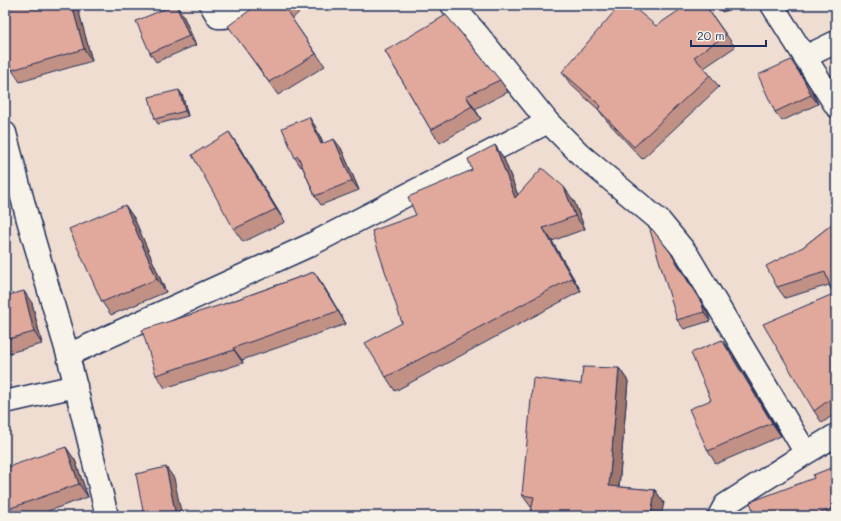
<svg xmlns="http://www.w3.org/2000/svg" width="841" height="521" font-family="Mali,sans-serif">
<rect width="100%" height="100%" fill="#f0ddd1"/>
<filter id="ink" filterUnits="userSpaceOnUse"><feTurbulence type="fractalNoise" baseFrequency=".025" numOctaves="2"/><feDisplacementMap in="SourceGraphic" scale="8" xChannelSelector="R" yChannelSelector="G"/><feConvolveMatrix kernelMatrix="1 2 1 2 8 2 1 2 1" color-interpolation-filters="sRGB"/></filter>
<g filter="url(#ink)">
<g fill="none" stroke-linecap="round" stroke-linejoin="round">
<defs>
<path id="minor" d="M 211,5 L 218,17 C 232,18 237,13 248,5
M 452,5 L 478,35 L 548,122 L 581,155 L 660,221 L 687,254 L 806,453
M 772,5 L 836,106
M 805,57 L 836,42
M 5,133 L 28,220 L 68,355 L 107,516
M 68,355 L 308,246 L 548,122
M 5,402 L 76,386
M 719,516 L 725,505 L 806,453 L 836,435"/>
</defs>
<use href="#minor" stroke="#1b2f5e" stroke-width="25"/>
<use href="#minor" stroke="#f7f3e8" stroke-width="22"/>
</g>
<path fill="#c29185" stroke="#1b2f5e" d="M 5,5 L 77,5 L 92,61 L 20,82 L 12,70 Z
M 253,5 L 307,5 L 292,19 L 325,66 L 278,95 L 237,38 L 253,8 Z
M 705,5 L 735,47 L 704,68 L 710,75 L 719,87 L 642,159 L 607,121 L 598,109 L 571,85 L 562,72 L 656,26 Z
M 717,5 L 746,5 L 722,12 Z
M 182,13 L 196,45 L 156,62 L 150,53 Z
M 385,51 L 500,80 L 508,92 L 475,109 L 481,119 L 440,143 L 431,130 Z
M 791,60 L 811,89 L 818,104 L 782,121 L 775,112 Z
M 182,94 L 188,116 L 158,124 L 155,119 Z
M 309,117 L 315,126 L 323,143 L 341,148 L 359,190 L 321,205 L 315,196 L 302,166 L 301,167 L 295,158 Z
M 238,145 L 285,222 L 243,242 L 234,229 Z
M 495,145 L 504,159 L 518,195 L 574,201 L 585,229 L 552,241 L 581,291 L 395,391 L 386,377 L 402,323 L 416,215 L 472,170 Z
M 125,205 L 134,218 L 166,292 L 111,315 L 102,302 Z
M 836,221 L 836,413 L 822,423 L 814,411 L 833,294 L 829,285 L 785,298 L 777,287 L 803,247 Z
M 677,261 L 708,314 L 710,321 L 684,329 L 677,320 Z
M 314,272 L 323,285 L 346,324 L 242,360 L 243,363 L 165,388 L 156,375 L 224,304 Z
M 5,296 L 32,303 L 42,344 L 5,354 Z
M 722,340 L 731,352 L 781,436 L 716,464 L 708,451 L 711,400 Z
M 619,368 L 628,381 L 619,487 L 655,490 L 664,503 L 531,507 L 522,495 L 581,384 Z
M 75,460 L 88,497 L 34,516 L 5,516 L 5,468 Z
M 836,466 L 836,516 L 755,516 L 814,478 Z"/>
<path fill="#9e766c" stroke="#1b2f5e" d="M 72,5 L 77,5 L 92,61 L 84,49 Z
M 176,5 L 182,13 L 196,45 L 189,36 Z
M 791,60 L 811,89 L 818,104 L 811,95 Z
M 179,90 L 182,94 L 188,116 L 185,111 Z
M 466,96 L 475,109 L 481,119 L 472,106 Z
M 309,117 L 315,126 L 327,153 L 321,144 Z
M 229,132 L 238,145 L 285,222 L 276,209 Z
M 334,139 L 341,148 L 359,190 L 352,181 Z
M 495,145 L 504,159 L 524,211 L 515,198 Z
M 564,187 L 574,201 L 585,229 L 575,216 Z
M 125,205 L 134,218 L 166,292 L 157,279 Z
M 543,228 L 552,241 L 581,291 L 572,278 Z
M 670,252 L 677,261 L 708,314 L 710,321 L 704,312 Z
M 314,272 L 323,285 L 346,324 Z
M 24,291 L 32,303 L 42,344 L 34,332 Z
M 722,340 L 731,352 L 781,436 L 772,423 Z
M 233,348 L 242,360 L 243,363 L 234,350 Z
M 619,368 L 628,381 L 618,498 L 609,486 Z
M 66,447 L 75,460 L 88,497 L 79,484 Z
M 166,467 L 174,478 L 182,516 L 176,516 Z
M 655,490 L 664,503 L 661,516 L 651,516 Z"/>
<path fill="#e1a99b" stroke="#1b2f5e" d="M 5,5 L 72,5 L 84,49 L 12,70 L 5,52 Z
M 174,5 L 176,5 L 189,36 L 150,53 L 136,21 Z
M 253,5 L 286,5 L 284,7 L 316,54 L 269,82 L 228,26 L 253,8 L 252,6 Z
M 620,5 L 631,5 L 656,26 L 687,5 L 705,5 L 726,35 L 694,57 L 710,75 L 634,147 L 598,109 L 601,106 L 562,72 Z
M 446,15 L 500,80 L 466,96 L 472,106 L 431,130 L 385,51 Z
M 791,60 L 804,80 L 811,95 L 775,112 L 758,75 Z
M 179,90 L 185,111 L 155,119 L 149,97 Z
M 309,117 L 321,144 L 334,139 L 352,181 L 315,196 L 298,156 L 295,158 L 282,128 Z
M 229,132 L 276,209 L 234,229 L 192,155 Z
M 495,145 L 515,198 L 542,168 L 564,187 L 575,216 L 543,228 L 572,278 L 386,377 L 365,343 L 402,323 L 372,231 L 416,215 L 408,197 L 472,170 L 468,159 Z
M 125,205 L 157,279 L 102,302 L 69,229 Z
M 836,221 L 836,395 L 814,411 L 763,324 L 833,294 L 825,272 L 777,287 L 766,266 L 803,247 Z
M 652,229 L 670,252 L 702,304 L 704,312 L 677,320 L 650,230 Z
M 314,272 L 338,311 L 233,348 L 234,350 L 156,375 L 142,330 L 224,304 Z
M 24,291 L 34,332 L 5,340 L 5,296 Z
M 722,340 L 772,423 L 708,451 L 689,409 L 711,400 L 691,353 Z
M 583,367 L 619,368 L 609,486 L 655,490 L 651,516 L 530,516 L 534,497 L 522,495 L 533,378 L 581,384 Z
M 66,447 L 79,484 L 5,510 L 5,468 Z
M 836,466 L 836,507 L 818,514 L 818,516 L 755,516 L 750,502 L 814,478 L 813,475 Z
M 166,467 L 176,516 L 144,516 L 136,474 Z"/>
</g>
<rect width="841" height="521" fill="none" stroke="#f7f3e8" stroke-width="20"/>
<rect x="10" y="10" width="821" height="501" fill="none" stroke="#1b2f5e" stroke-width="1.5" filter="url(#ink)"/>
<path d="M691 40v6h75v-6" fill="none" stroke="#1b2f5e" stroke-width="2"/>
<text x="697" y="40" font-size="12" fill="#1b2f5e" stroke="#f7f3e8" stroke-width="3" paint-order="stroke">20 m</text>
</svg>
